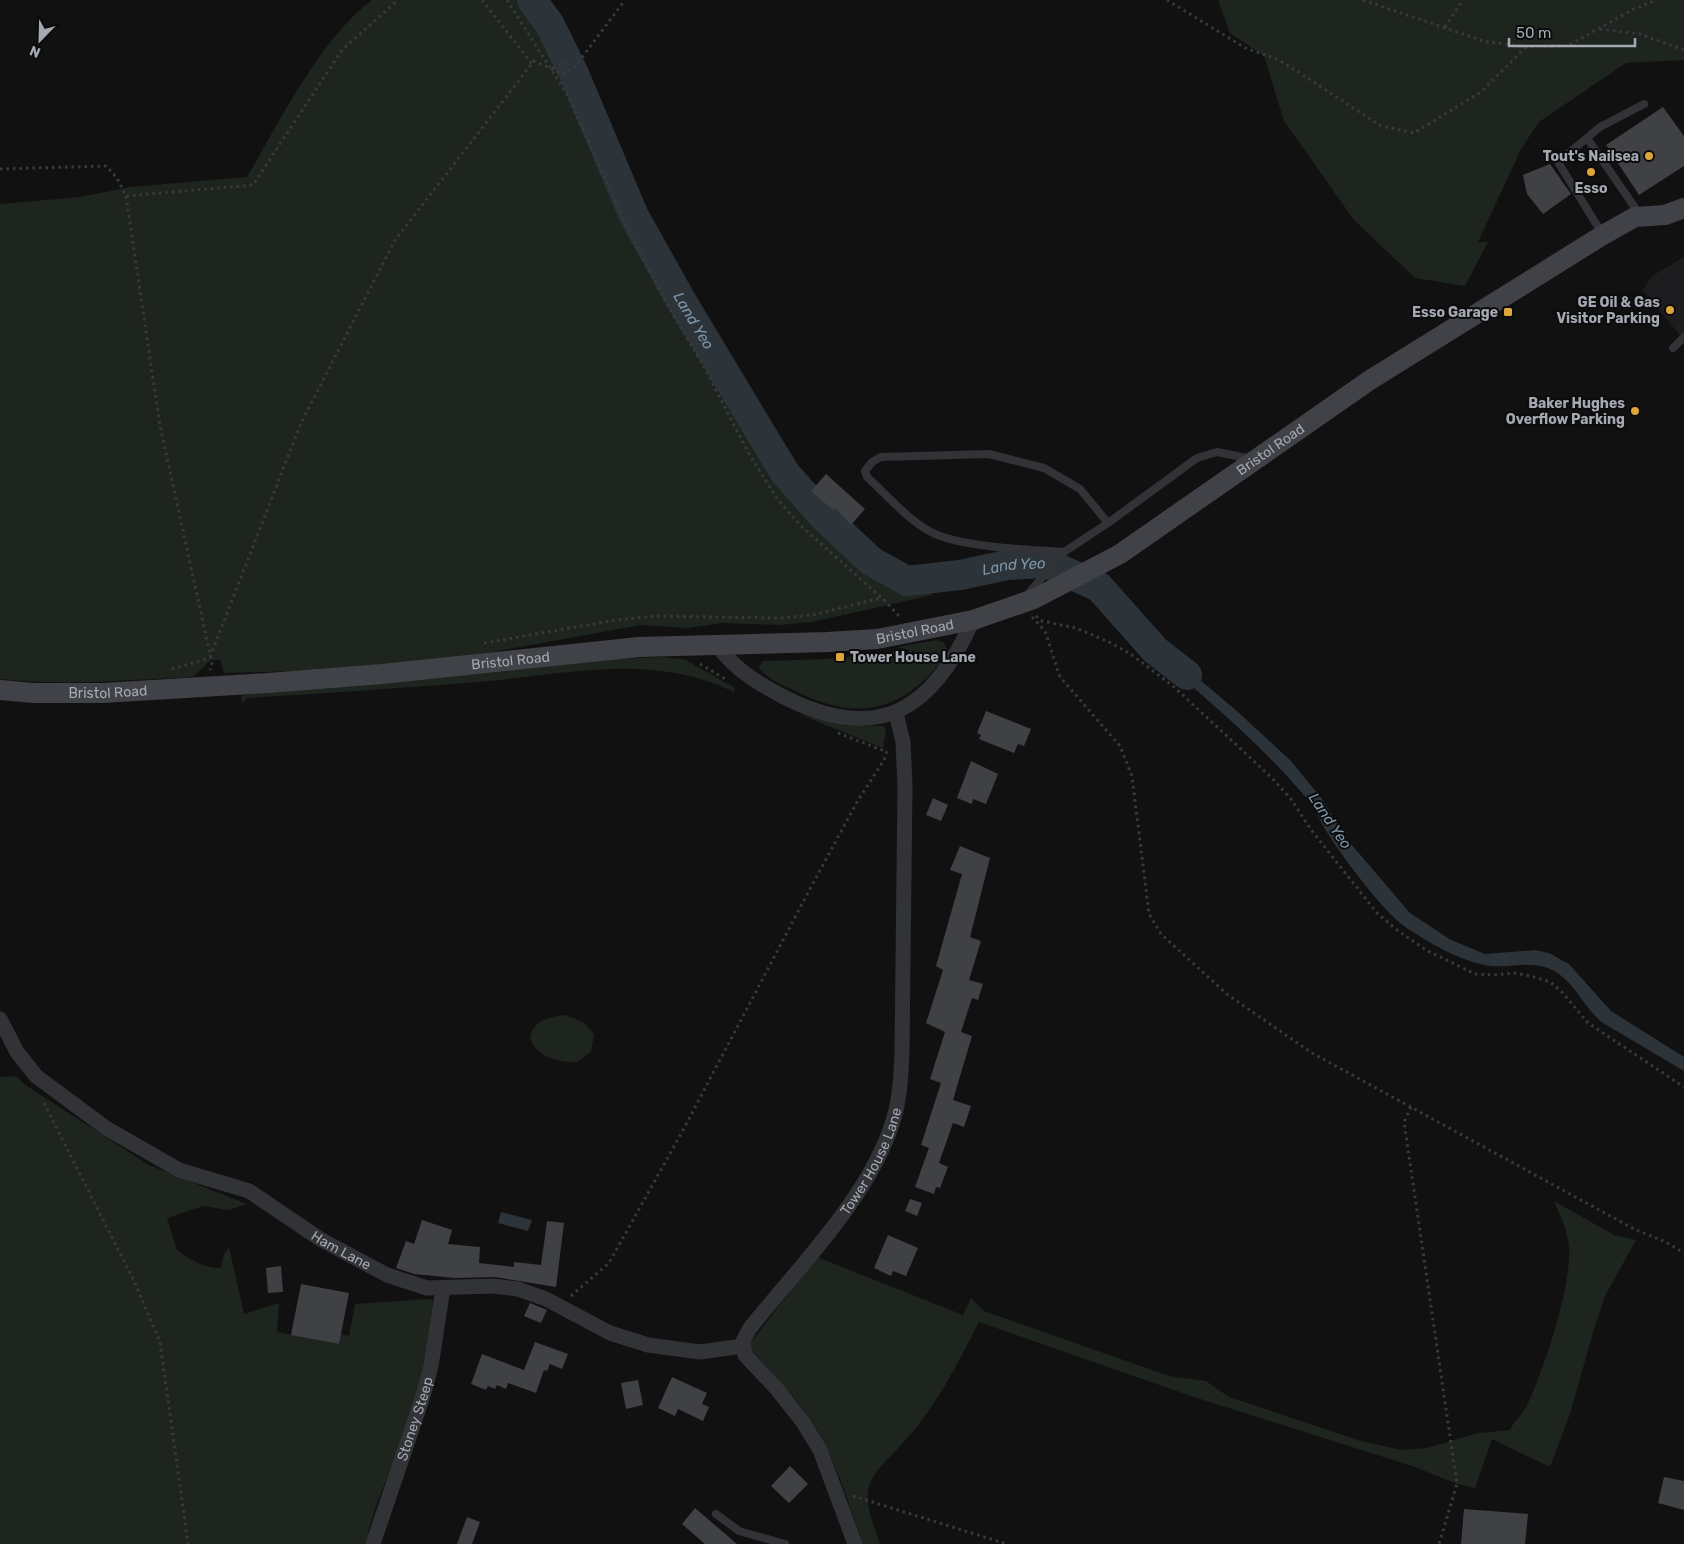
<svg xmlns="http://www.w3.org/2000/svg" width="1684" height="1544" font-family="Rubik,sans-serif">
<rect width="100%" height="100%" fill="#111112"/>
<path fill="#1d1d1f" d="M 1684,257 L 1684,340 L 1643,290 L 1652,276 Z"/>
<path fill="#1e241e" d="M 372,0 L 528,0 L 554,42 L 626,210 L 681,308 L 694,327 L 717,351 L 772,457 L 827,517 L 870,556 L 901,580 L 933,595 L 812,622 L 781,625 L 722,623 L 687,628 L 641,625 L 487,653 L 329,670 L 224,673 L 220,660 L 211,660 L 193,677 C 129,680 64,686 0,679 L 0,204 L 80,197 L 130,187 L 247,177 C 280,121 320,39 372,0 Z
M 1218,0 L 1684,0 L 1684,60 L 1626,63 L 1539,122 L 1521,149 L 1478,242 L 1488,242 L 1465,286 L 1415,278 L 1354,220 L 1284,121 L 1264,56 L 1230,33 Z
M 937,640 L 944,643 L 947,649 L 942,659 L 898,647 Z
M 895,652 L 912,654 L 940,663 C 898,715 852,720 793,690 C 783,685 764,678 759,667 L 763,661 L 827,659 Z
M 660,657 L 684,659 L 735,688 L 734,692 C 654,653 573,673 489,681 C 408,688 327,693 247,698 L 242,703 L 241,697 L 243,695 L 619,659 Z
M 798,714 L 844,726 L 883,726 L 886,729 L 883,748 Z
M 565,1015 L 583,1022 L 594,1034 L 591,1052 L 577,1062 C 561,1063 535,1057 530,1038 C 533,1020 549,1017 565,1015 Z
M 16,1076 L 24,1084 L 149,1165 L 247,1204 L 228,1210 L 203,1206 L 167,1218 L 177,1250 C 190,1260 204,1268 221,1268 L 224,1254 L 229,1247 L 244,1314 L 279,1303 L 277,1332 L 339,1344 L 341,1334 L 349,1336 L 355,1304 L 429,1299 L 433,1301 C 428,1342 423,1382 409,1421 C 396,1462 373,1502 366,1544 L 0,1544 L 0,1077 Z
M 1554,1201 L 1614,1235 L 1636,1240 L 1605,1296 L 1594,1329 L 1570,1414 L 1550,1467 L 1492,1439 L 1475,1488 L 1457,1484 L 1415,1467 L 1194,1397 L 979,1322 C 957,1365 935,1409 901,1445 C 889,1459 871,1472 868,1492 C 866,1509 875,1528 880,1544 L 863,1544 C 847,1499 833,1449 804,1410 C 787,1388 767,1368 748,1346 L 817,1257 L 963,1315 L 971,1298 L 984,1311 L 1169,1376 L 1206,1381 L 1229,1397 L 1358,1440 L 1401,1450 L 1427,1448 L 1478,1433 L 1510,1430 C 1514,1421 1523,1414 1527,1405 C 1544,1370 1572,1285 1569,1247 C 1568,1231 1560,1216 1554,1201 Z"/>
<path fill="#2c3339" d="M 1162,644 L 1179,662 L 1238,712 L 1291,761 L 1322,799 L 1345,837 L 1410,913 L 1451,940 L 1485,954 L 1535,950 L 1549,953 L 1569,964 L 1611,1011 L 1684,1057 L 1684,1071 L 1603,1023 C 1582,1007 1575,979 1548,968 C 1528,961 1512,968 1492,966 C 1465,964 1425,941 1404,926 C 1381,909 1340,854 1325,829 C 1319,819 1315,809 1308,800 C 1262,745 1206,698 1152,652 Z
M 501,1212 L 532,1220 L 528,1231 L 498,1223 Z"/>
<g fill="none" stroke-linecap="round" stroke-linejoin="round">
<path stroke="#2c3339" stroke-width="30" id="s1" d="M 532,0 L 550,25 L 574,74 L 634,216 L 681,300 L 785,473 L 825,518 L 871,561 L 907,581 L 960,575 L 1007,565 L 1046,563 L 1099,587 L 1155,650 L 1187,675"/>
</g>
<path fill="#404145" d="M 1663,107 L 1684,136 L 1684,166 L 1639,195 L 1606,145 Z
M 1550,164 L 1571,194 L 1543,214 L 1527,194 L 1523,175 Z
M 826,474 L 865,509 L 851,525 L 835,508 L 833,510 L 811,491 Z
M 986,711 L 1031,729 L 1024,746 L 1018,744 L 1014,753 L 979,739 L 981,735 L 977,733 Z
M 971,761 L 998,774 L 986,804 L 973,799 L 972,804 L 957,798 Z
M 933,798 L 948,805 L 941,821 L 926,815 Z
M 960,846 L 990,858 L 970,937 L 981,941 L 969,980 L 983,984 L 978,1000 L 972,998 L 961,1032 L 972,1036 L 953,1100 L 971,1106 L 964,1127 L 953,1123 L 939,1163 L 948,1167 L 940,1188 L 936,1187 L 934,1194 L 915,1187 L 929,1148 L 921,1145 L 941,1083 L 930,1079 L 945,1032 L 926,1023 L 943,970 L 936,966 L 962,874 L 950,870 Z
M 910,1199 L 922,1203 L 917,1216 L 905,1211 Z
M 422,1220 L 452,1230 L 448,1244 L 480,1247 L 479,1263 L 514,1267 L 514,1262 L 541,1265 L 547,1221 L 564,1223 L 556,1287 L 494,1277 L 455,1278 L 414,1274 L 396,1268 L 406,1241 L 414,1244 Z
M 888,1235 L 918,1248 L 906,1276 L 893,1271 L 891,1276 L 874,1268 Z
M 281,1266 L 283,1292 L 268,1293 L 266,1268 Z
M 301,1284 L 349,1293 L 339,1344 L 291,1335 Z
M 530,1303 L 547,1310 L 541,1323 L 524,1316 Z
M 535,1342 L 568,1354 L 562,1369 L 550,1364 L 547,1371 L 544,1370 L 536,1393 L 508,1383 L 506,1389 L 497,1385 L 495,1389 L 488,1386 L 486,1390 L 471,1384 L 482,1354 L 524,1370 Z
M 672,1377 L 707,1393 L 702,1404 L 709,1407 L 703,1421 L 678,1409 L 675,1416 L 658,1408 Z
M 638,1380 L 643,1405 L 626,1409 L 621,1383 Z
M 790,1466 L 808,1484 L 789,1503 L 771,1486 Z
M 1664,1477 L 1684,1481 L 1684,1510 L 1658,1503 Z
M 695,1508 L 737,1544 L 705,1544 L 682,1524 Z
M 1464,1509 L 1528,1514 L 1525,1544 L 1461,1544 Z
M 467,1517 L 480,1522 L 472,1544 L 457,1544 Z"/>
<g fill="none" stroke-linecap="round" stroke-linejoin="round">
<path stroke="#383a3e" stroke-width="3" stroke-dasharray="2.5 4" stroke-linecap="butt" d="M 482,0 L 532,64
M 507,0 L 569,98 L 626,225 L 663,297 L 705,369 L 748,452 L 778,500 L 800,525 L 884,600 L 900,617
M 1167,0 L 1247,49 L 1275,58 L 1295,70 L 1381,126 L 1414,133 L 1481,92 L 1526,47
M 1363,0 L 1483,41 L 1526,47 L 1567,46 L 1634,9 L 1656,0
M 1445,27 L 1463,0
M 1600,29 L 1640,34 L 1684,50
M 553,68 L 570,60
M 0,169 L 106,166 L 117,178 L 126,196 L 253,185 L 342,50 L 398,0
M 126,196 L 160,426 L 212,663 L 210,670
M 1036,616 L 1042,621 L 1076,628 L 1109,642 L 1132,655 L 1173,686 L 1272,778 L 1291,799 L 1312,831 L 1377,913 L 1397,930 L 1426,950 L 1475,974 L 1493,975 L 1514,973 L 1531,976 L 1550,982 L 1562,992 L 1588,1023 L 1684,1087
M 1032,617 L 1045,631 L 1060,677 L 1120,746 L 1132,776 L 1149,914 L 1161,934 L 1228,995 L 1312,1053 L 1634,1229 L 1666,1242 L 1684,1253
M 484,643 L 616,620 L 657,616 L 780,618 L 813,615 L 877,599 L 884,600
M 909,652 L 934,659
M 210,657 L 301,423 L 395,240 L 534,61 L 563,74 L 574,68 L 625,0
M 700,664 L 727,680
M 172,669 L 210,658
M 838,733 L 887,752
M 44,1103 L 136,1285 L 160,1342 L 188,1544
M 1411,1107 L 1404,1122 L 1457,1484 L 1439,1544
M 571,1296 L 609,1263 L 682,1132 L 811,887 L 857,802 L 884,760 L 887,751
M 853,1496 L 1007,1544"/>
<path stroke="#323337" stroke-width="8" d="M 1587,138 L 1640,215
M 1603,235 L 1558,162 L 1600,127 L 1644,104
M 1673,348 L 1684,337
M 1064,552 C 1030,550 959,547 931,532 C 907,519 887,495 867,477 L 865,471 L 872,462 L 881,457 L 989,454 L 1044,468 L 1080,489 L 1108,523
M 1027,595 L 1064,552 L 1108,523 L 1197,458 L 1217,452 L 1252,459
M 716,1514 L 739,1531 L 785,1544"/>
<g stroke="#323337" stroke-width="15">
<path d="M 717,645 C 736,671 759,684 788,699 C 881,745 934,707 973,620"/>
<path id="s2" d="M 0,1019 L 17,1052 L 36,1076 L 106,1128 L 179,1170 L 249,1191 L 320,1239 L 387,1275 L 427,1288 L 493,1286 L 518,1289 L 546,1299 L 610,1333 L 648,1345 L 700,1352 L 743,1346"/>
<path id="s3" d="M 373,1544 L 423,1396 L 431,1366 L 443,1288"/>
<path id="s4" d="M 855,1544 L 820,1450 L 803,1422 L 776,1388 L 745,1355 L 743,1341 L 750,1328 C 799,1267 870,1196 893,1121 C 900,1099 901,1076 902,1053 L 905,785 L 903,742 L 896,713"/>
</g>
<path stroke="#414247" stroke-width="20" id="s5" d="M 0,690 L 34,693 L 103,693 L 268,683 L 382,674 L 639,647 L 827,642 L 877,639 L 973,620 L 1034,599 L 1120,554 L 1370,380 L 1603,235 L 1635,217 L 1665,215 L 1684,208"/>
</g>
<g fill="#dea53d" stroke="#0c0c0d" stroke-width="2">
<circle cx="1649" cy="156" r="5"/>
<circle cx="1591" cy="172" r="5"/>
<circle cx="1670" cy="310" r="5"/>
<rect x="1503" y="307" width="10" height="10" rx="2.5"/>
<circle cx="1635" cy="411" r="5"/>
<rect x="835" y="652" width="10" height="10" rx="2.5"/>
</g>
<g text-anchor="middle" stroke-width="4" stroke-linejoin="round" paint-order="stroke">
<g font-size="14" font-weight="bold" fill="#a4a8b1" stroke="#0c0c0d" text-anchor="end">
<text x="1639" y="161">Tout's Nailsea</text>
<text x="1591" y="193" text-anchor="middle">Esso</text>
<text x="1660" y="307">GE Oil &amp; Gas<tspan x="1660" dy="16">Visitor Parking</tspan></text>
<text x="1498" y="317">Esso Garage</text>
<text x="1625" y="408">Baker Hughes<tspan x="1625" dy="16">Overflow Parking</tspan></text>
<text x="850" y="662" text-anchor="start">Tower House Lane</text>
</g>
<g font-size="14" fill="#a4a8b1" stroke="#0c0c0d">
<text dy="5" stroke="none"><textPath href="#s5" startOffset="1322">Bristol Road</textPath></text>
<text dy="5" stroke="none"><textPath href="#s5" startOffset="918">Bristol Road</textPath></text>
<text dy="5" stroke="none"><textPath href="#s5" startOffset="512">Bristol Road</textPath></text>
<text dy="5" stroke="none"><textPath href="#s5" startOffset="108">Bristol Road</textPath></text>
<text dy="5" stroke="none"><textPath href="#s4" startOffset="458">Tower House Lane</textPath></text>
<text dy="5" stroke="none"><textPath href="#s2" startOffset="422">Ham Lane</textPath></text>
<text dy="5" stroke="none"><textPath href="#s3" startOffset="132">Stoney Steep</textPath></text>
</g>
<g font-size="15" font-style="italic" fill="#7d96aa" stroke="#0c0c0d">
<text dy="5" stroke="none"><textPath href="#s1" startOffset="360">Land Yeo</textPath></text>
<text dy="5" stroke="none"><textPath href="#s1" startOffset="810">Land Yeo</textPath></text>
<text transform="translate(1330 821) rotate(56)" y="5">Land Yeo</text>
</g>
</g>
<g transform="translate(40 40) rotate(203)" stroke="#0c0c0d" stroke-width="4" paint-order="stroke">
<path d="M0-4L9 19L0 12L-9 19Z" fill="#a4a8b1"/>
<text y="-8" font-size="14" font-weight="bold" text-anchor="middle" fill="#a4a8b1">N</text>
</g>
<path d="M1509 38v8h126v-8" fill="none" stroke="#a4a8b1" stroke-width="2.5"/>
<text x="1516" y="38" font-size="15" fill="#a4a8b1" stroke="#0c0c0d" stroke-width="4" paint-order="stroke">50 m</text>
</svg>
